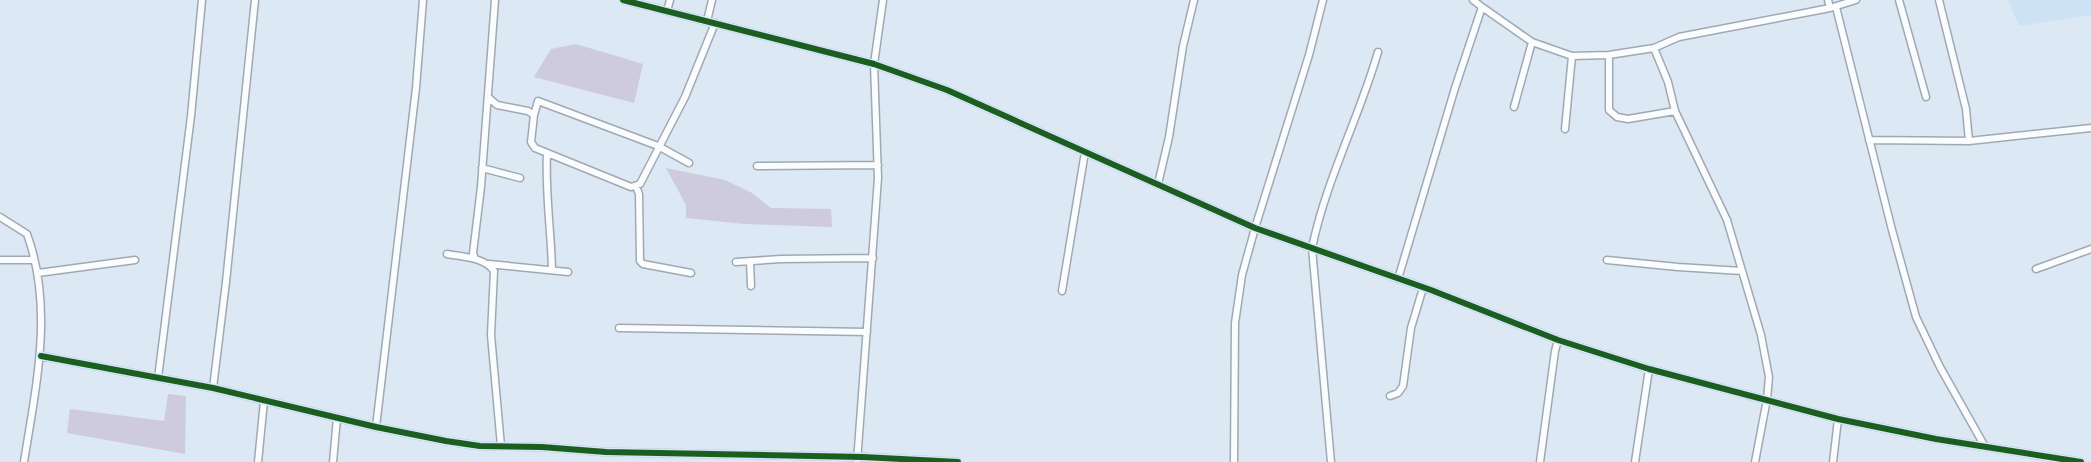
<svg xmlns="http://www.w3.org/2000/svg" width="2091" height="462" font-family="Cabin,sans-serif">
<rect width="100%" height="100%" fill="#dce8f3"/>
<path fill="#cee2f5" d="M 2008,0 L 2091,0 L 2091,15 L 2019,26 Z"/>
<path fill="#cdcbdc" d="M 576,44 L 643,64 L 634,103 L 534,77 L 551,49 Z
M 666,168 L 725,180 L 752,193 L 771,208 L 831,209 L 832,227 L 745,224 L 686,218 L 686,205 Z
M 168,394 L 186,396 L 185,454 L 67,433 L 70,409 L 164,421 Z"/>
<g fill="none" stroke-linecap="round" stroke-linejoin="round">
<defs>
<path id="street" d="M 623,0 L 874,64 L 947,90 L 1255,228 L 1431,290 L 1558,340 L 1649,369 L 1838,419 L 1936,439 L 2081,462
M 1473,0 L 1482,7
M 1828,0 L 1830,8
M 1899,0 L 1926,97
M 1939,0 L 1966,109 L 1969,141 L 2091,128
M 1836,7 L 1892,230 L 1916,317 L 1940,367 L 1984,445
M 667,11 L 670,0
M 707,21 L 712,0
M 1654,48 L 1668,82 L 1675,111 L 1727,220 L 1761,335 L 1769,377 L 1767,399 L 1755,462
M 1609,55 L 1609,110 L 1617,117 L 1628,119 L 1675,111
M 488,97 L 497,105 L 528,111 L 534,115 L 531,142 L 535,148 L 631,187 L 640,184 L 685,97 L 715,23
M 1514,107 L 1532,42
M 534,115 L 538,101 L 658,146 L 689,163
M 1565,129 L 1572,56
M 1869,140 L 1969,141
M 547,153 C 545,192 551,230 552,269
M 757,166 L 878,165
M 482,168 L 520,178
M 1158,184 L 1169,137 L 1183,46 L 1194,0
M 636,186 L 639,194 L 640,261 L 643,264 L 691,273
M 0,217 L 27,234 C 54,308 36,386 24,462
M 447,254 C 463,257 484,257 494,271 L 491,335 L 501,446
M 475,259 L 473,253 L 481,187 L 495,0
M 0,260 L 34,260
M 1607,260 L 1678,267 L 1742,271
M 750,261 L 751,286
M 736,262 L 781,259 L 873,258
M 489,264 L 568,272
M 2036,269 L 2091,249
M 38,273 L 135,260
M 1398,279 L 1455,88 L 1482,7 L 1532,42 L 1572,56 L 1609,55 L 1654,48 L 1679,37 L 1830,8 L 1856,0
M 1062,291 L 1085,152
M 619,328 L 867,332
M 41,356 L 213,388 L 376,427 L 446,441 L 480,446 L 542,447 L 606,452 L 863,457 L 958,462
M 158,378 L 191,116 L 202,0
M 213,388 L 226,282 L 255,0
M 1390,396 L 1398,393 L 1403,386 L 1411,328 L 1423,288
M 376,427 L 416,88 L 423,0
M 258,462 L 264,401
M 333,462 L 337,418
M 857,462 L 878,178 L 874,64 L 883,0
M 1234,462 L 1235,323 L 1242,275 L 1255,228 L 1309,55 L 1323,0
M 1331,462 L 1312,248 C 1326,180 1359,118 1378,52
M 1540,462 L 1555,351 L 1558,340
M 1635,462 L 1649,369
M 1833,462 L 1838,419"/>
</defs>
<use href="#street" stroke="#a0a9b1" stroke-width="9"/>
<use href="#street" stroke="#fafcfd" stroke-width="6"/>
<defs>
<path id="cycleway" d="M 623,0 L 874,64 L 947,90 L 1255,228 L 1431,290 L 1558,340 L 1649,369 L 1838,419 L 1936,439 L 2081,462
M 41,356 L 213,388 L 376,427 L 446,441 L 480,446 L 542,447 L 606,452 L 863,457 L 958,462"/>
</defs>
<use href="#cycleway" stroke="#d3e8fc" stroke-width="9"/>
<use href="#cycleway" stroke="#1b5e20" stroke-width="6"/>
</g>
</svg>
